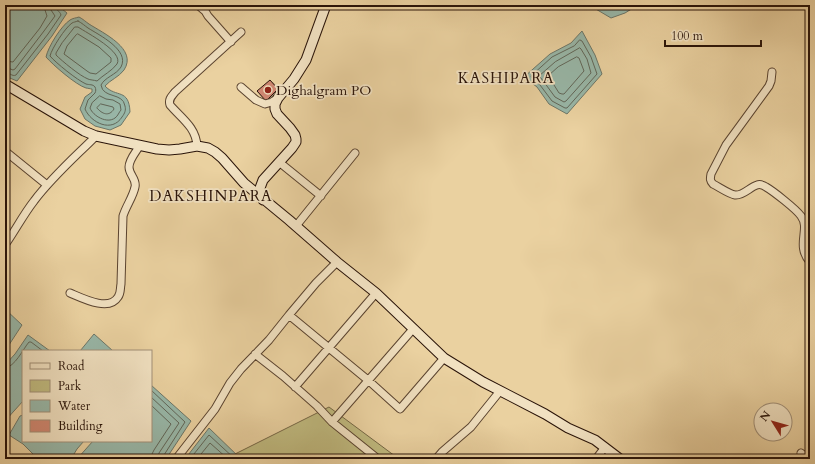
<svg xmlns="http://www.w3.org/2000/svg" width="815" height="464" font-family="Cardo,serif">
<defs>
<filter id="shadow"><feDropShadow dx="2.5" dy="2.5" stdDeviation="0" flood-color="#0004"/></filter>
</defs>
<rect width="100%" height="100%" fill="#ead1a0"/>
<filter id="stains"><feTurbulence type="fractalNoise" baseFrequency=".005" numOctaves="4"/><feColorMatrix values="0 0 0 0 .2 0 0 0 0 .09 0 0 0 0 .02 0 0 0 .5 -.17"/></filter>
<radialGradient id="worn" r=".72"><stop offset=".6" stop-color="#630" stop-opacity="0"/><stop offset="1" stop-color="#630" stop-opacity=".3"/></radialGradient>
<path fill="#bfb97e" stroke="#746644" d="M 329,407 L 399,459 L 225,459 Z"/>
<path fill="#98b7a8" stroke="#6c7668" d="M 5,5 L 57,5 L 67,13 L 52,36 L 17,81 L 5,76 Z
M 589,5 L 638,5 L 625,13 L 611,18 Z
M 79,17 C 83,19 86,22 89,24 C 103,33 138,49 124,70 C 119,77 110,80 105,86 C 116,98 129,88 130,112 L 121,125 L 110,130 L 95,126 L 85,119 L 80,109 L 85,97 L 92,92 L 92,89 C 91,89 87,88 86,88 C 76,85 53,65 46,57 C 48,47 61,26 70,20 C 73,18 76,18 79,17 Z
M 582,31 L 595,55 L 602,74 L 567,114 L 549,104 L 537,87 L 524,77 L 550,54 L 571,43 Z
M 5,309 L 22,325 L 5,351 Z
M 94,334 L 113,351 L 80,351 Z
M 28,335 L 50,351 L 23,351 L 23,401 L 5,421 L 5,365 L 15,354 Z
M 151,385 L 191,421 L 166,459 L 77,459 L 93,441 L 151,441 Z
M 23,415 L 23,441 L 84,441 L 77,449 L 71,459 L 38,459 L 23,444 L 9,435 L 20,416 Z
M 209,428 L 241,459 L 185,459 Z"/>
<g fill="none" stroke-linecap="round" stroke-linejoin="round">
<path stroke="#616658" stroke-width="1" d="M 78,21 C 82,23 85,26 88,28 C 99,35 130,50 121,67 C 116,75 105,77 101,85 C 103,99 123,92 125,106 C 126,110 125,113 122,117 C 112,133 91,123 85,109 L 88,100 L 95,93 C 96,91 96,89 95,87 C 93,84 89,85 86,84 C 77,80 56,63 50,56 C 52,48 65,28 72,23 C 74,22 75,22 78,21 Z
M 75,27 L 78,27 C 87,33 124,52 117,64 C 112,71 103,75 97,81 C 94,80 90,80 88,79 C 80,76 62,61 56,55 L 56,53 L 62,43 Z
M 78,34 L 99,47 L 111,58 L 111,62 L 96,74 L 90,73 L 87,71 L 64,54 L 67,46 L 76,35 Z
M 580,40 L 582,41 L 591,57 L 597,74 L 567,108 L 565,108 L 552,101 L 540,85 L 532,78 L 531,76 L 552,57 L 574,46 Z
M 580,48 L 581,49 L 587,59 L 591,73 L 566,101 L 564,102 L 555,97 L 544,82 L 540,77 L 539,76 L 555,62 Z
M 577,57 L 579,58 L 584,71 L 564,94 L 562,94 L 559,93 L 549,77 L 549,75 L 558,67 Z
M 5,61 L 13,62 L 40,28 L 47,16 L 45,10 L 44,5
M 5,67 L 8,68 L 13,70 L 15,69 L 44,31 L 55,16 L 51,10 L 50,5
M 5,72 C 9,72 12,77 16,75 L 48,34 L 61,15 C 60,11 55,10 55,5
M 100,96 L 106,99 L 113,100 L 120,104 L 121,110 C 119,112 118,116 115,118 C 107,124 93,116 90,108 L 92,103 Z
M 101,104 L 113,107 L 114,109 C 109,117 102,114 97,108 Z
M 5,368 C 15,367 23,349 29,342 L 31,342 L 43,351
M 151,390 L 185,422 L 164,455 L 163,459
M 151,397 L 179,423 L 159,453 L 158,459
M 151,405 L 171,424 L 154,450 L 152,454 L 152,459
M 190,459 L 209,435 L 235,459
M 197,459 L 210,443 L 228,459"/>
</g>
<path fill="#cf8771" stroke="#2a1409" filter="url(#shadow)" d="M 270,80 L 278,89 L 266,101 L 257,91 Z"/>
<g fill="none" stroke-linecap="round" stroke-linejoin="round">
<defs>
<path id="street" d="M 198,5 L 205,11 L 208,16 L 231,42
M 772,72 L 771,81 L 769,86 L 726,145 L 711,174 C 710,179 710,181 713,184 C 719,187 729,194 735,195 C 743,196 750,187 757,185 C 760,184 763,185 766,187 C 773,191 796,209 801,216 C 811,229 795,245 810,262
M 241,87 L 256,100 L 265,104 L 272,102 L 278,98
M 197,146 C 196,127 181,118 170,105 C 168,99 172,96 175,92 L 241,32
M 5,151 L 47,185
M 279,162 L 321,196
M 296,226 L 355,153
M 5,245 C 15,231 23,215 34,201 C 52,177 75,157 96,136
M 70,293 C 82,298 109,312 118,297 C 121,293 120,289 121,284 L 123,216 C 126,206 133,197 135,187 C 137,179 129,175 129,167 C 129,159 137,151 140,145
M 289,315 L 369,381 L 400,409 L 444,358
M 255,354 L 283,376 L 317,406 L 332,422 L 378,459
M 295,387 L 376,293
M 332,422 L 413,329
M 801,453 L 809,459
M 176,459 L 215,409 L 230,383 L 241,369 L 269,340 L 289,315 L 316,283 L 337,262
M 436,459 L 442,452 L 471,427 L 500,391
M 596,459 L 605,447"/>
<path id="secondary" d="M 5,84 L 84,131 L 96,136 L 157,149 L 169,150 L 180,149 L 197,146 L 208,148 L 215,152 L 222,158 L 244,183 L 289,220 L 337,262 L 376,293 L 444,358 L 483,382 L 545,414 L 568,428 L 595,440 L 620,459
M 263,200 L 260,192 L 260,188 L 263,180 L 292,148 L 296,142 L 296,139 L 295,135 L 290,128 L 277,114 L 275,109 L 275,104 L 278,98 L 294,79 L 306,60 L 326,5"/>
</defs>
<use href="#street" stroke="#5a432f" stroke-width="9"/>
<use href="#secondary" stroke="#2a1409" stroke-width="11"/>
<use href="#street" stroke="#f1e1c1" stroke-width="7"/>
<use href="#secondary" stroke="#f1e1c1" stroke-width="9"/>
</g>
<circle fill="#8f2418" stroke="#f1e1c1" stroke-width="1.5" cx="268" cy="90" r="4"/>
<g text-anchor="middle" stroke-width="3.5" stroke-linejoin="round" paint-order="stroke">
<g font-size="14" fill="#2a1409" stroke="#f1e1c1" text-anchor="start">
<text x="276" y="95">Dighalgram PO</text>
</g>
<g font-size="15" letter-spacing="1" fill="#2a1409" stroke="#f1e1c1">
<text x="506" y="83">KASHIPARA</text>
<text x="211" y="201">DAKSHINPARA</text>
</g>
</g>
<rect width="815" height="464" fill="none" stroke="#ead1a0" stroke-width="20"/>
<rect x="6" y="6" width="803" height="452" fill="none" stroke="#2a1409" stroke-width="2"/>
<rect x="10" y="10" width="795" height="444" fill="none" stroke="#2a1409"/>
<rect x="22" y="350" width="130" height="92" fill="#f1e1c1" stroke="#a18f77"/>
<rect x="30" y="363" width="20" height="6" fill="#f1e1c1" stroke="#a18f77"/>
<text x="58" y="370" font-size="12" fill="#2a1409">Road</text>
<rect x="30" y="380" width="20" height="12" fill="#bfb97e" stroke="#a18f77"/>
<text x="58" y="390" font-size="12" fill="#2a1409">Park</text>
<rect x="30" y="400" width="20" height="12" fill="#98b7a8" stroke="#a18f77"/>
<text x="58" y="410" font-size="12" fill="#2a1409">Water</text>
<rect x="30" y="420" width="20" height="12" fill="#cf8771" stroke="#a18f77"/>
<text x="58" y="430" font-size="12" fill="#2a1409">Building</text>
<g transform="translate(773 422) rotate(307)"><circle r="19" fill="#f1e1c1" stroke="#a18f77"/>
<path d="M0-3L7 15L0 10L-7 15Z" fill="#8f2418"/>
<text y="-6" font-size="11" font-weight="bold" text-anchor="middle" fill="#2a1409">N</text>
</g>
<path d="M665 40v6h96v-6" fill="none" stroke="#2a1409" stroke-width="2"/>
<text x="671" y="40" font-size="12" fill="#2a1409" stroke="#f1e1c1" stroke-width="3" paint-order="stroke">100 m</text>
<rect width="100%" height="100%" filter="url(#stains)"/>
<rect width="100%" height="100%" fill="url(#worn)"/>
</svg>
